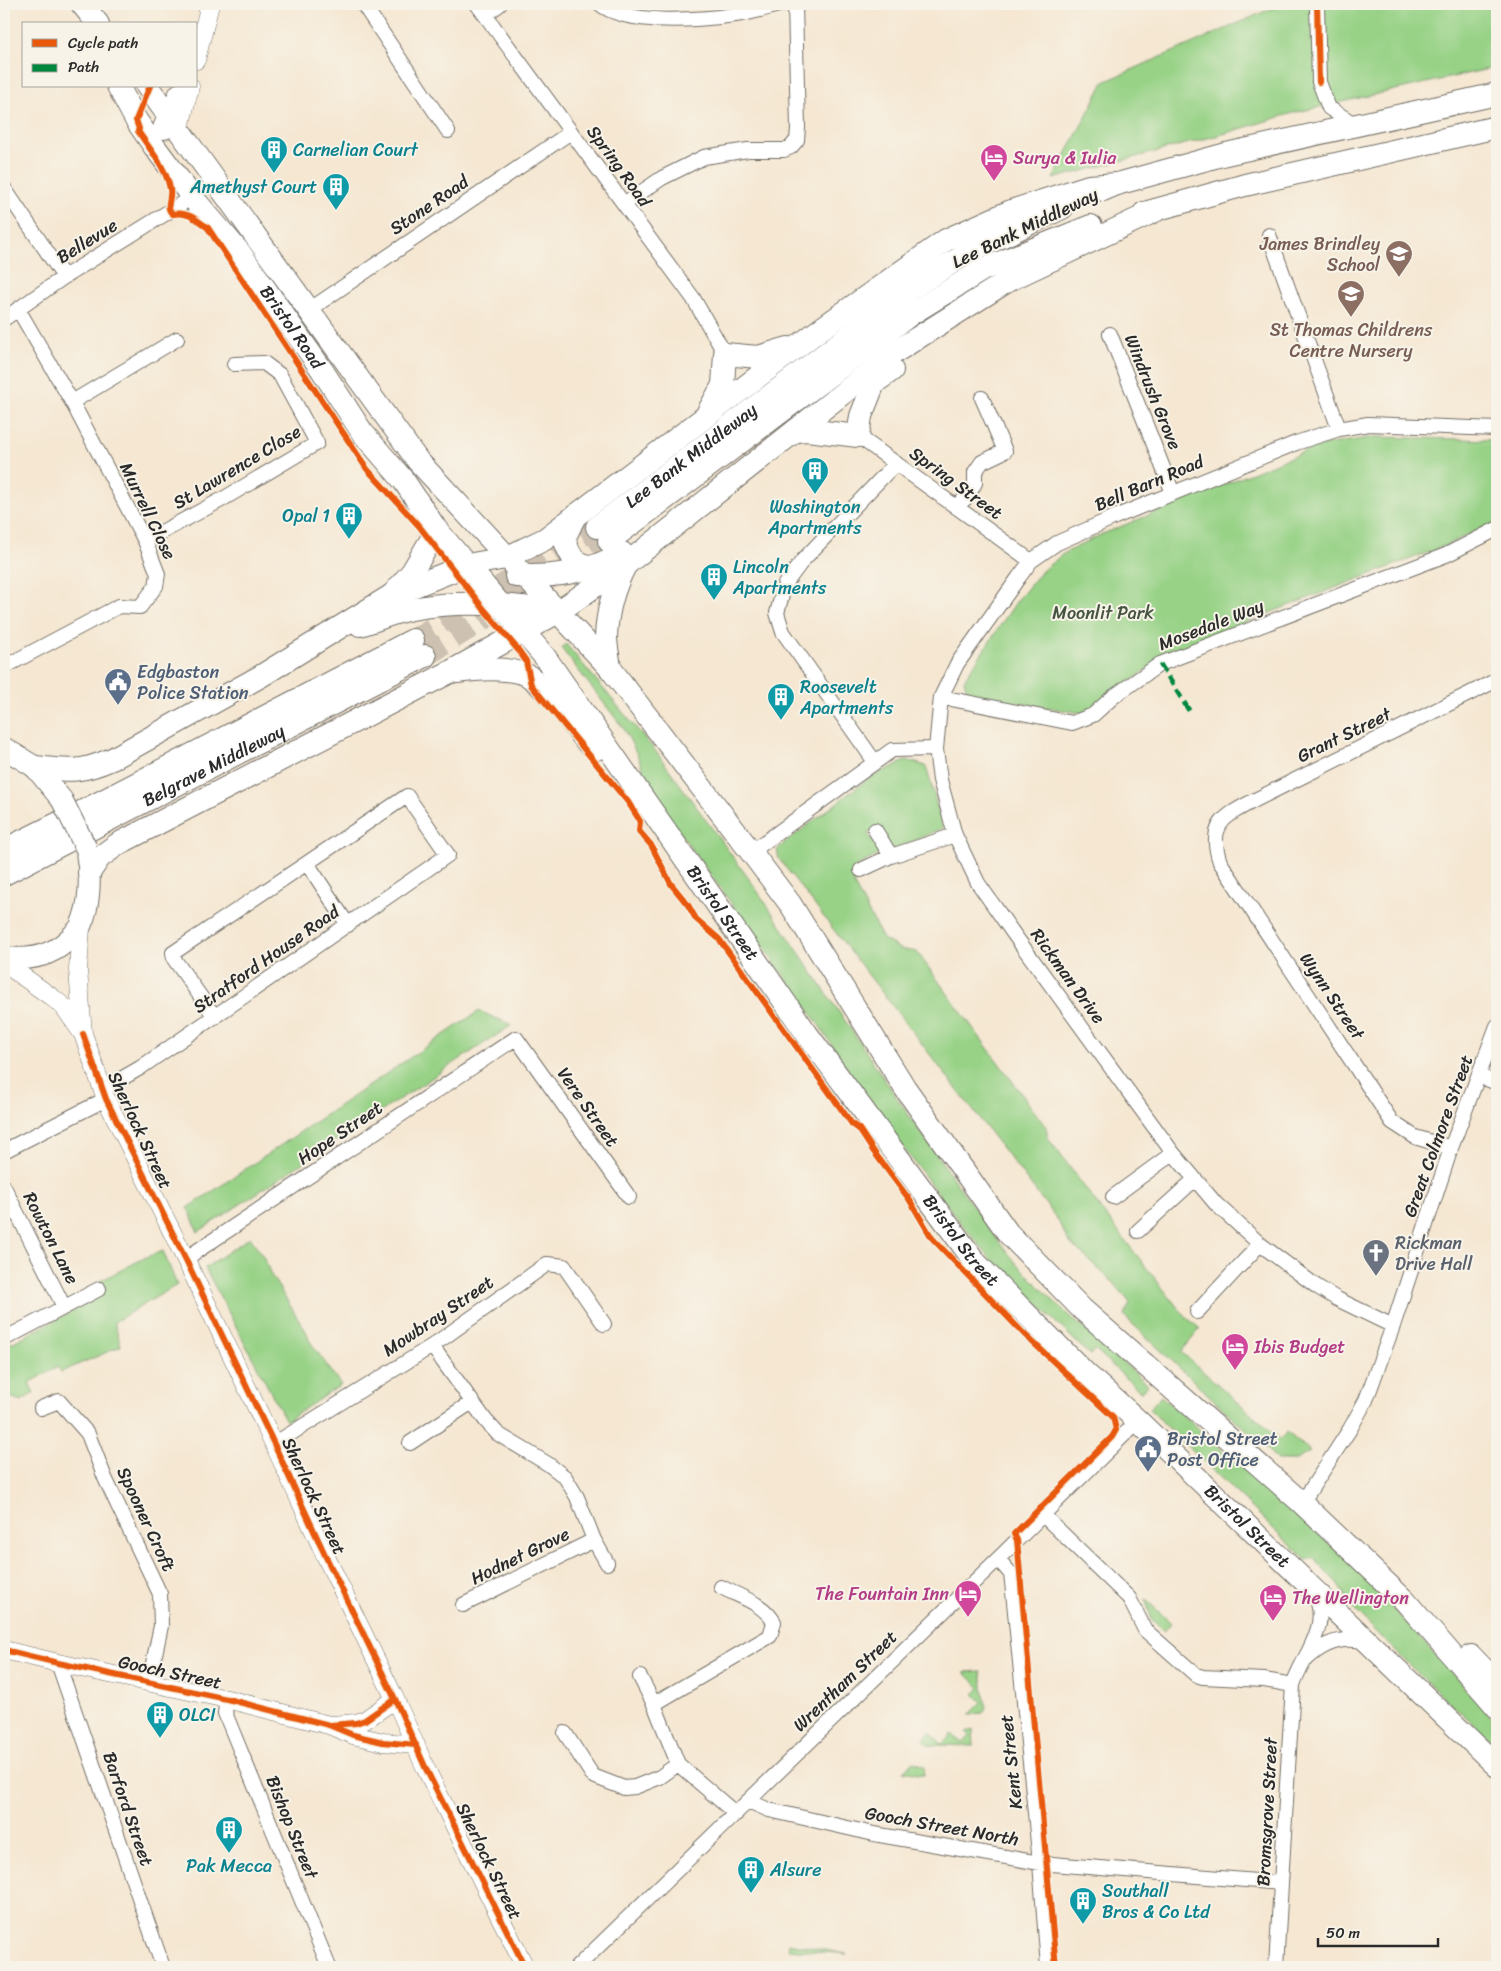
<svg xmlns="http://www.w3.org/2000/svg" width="1501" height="1971" font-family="Sriracha,sans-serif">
<rect width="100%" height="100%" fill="#f7f3e8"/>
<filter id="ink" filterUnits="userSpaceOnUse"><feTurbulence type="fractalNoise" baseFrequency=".02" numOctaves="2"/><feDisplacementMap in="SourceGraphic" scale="10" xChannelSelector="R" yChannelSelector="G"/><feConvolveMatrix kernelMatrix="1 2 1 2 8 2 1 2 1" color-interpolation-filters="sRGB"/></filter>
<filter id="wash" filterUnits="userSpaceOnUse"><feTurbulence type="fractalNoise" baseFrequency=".0096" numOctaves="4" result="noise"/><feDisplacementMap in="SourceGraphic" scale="20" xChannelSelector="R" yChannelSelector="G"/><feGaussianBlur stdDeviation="1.12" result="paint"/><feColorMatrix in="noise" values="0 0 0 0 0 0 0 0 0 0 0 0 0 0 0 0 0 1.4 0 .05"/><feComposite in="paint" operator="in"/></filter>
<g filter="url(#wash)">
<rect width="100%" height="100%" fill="#f5e7d2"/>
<path fill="#97d286" stroke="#617e58" d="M 1282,4 L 1497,4 L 1497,67 L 1293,113 L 1223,134 L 1053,179 L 1104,82 Z
M 1375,437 L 1497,440 L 1497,521 L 1442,547 L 1204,638 L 1162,658 L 1089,712 L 1082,713 L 968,695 L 964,680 L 1016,602 L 1042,571 L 1063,554 L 1100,535 L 1318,446 Z
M 566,644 L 657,753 L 752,883 L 908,1114 L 988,1228 L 1018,1265 L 1067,1314 L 1148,1384 L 1141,1392 L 1095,1350 L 1090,1355 L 995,1264 L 959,1221 L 874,1109 L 809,1010 L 653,796 L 637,754 L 624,729 L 561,648 Z
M 907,760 L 926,766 L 943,828 L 895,849 L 889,846 L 879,827 L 868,833 L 880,854 L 854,868 L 854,885 L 883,939 L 900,949 L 917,952 L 1046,1127 L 1048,1138 L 1103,1212 L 1182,1313 L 1200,1329 L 1181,1352 L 1280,1439 L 1287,1432 L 1310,1452 L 1296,1460 L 1278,1460 L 1124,1316 L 1130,1303 L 1114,1283 L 1069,1242 L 1057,1219 L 779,859 L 777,850 L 782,845 L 869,778 Z
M 479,1011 L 512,1025 L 198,1232 L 188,1208 Z
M 250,1237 L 264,1258 L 271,1275 L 306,1331 L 309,1340 L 341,1385 L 286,1421 L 205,1268 Z
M 163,1251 L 177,1285 L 114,1322 L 121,1346 L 61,1372 L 58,1367 L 29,1383 L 34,1393 L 21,1401 L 10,1397 L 4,1401 L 4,1347 L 103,1295 L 98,1282 L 146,1257 Z
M 1161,1396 L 1351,1563 L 1497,1722 L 1497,1745 L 1413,1669 L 1354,1609 L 1335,1581 L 1314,1558 L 1306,1560 L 1149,1409 Z
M 1145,1599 L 1171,1623 L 1164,1631 L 1152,1620 Z
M 981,1671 L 986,1709 L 983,1713 L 970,1714 L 982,1702 L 974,1694 L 980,1688 L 964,1672 Z
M 973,1730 L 974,1746 L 929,1745 L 923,1740 L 930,1732 L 942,1744 L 952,1734 L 963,1743 L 970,1736 L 966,1732 Z
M 914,1762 L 925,1766 L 924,1775 L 903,1771 Z
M 789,1943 L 847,1954 L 788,1949 Z"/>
</g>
<g filter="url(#ink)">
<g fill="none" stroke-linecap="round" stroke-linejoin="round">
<path stroke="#cdc1b1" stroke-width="22" stroke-dasharray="22 11" stroke-linecap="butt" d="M 413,640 L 597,527
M 425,656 L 609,541"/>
<defs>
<path id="minor" d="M 363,4 L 448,131
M 477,4 L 693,298 L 725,354
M 600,4 C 627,26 700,20 735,15 C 751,13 767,8 783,4
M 1317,4 L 1319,82 L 1329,108 L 1354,124
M 485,15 L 500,4
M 4,188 L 64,277
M 624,204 L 662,178 L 704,157 L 748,150 L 784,150 L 791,147 L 797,140 L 798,128 L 795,4
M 1269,235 L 1339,429
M 309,310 L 571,132
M 4,319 L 64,277 L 192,197
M 1110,334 L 1173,493
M 72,402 L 177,339
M 858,436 L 1031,561
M 956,507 L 968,496 L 975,483 L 975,472 L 982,462 L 1005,451 L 982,398
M 145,541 L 223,499 L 317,443 L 280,375 L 264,363 L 234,364
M 4,667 L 119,606 L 140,607 L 156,586 L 158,574 L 145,541 L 72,402 L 18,309
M 941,697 L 1072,723 L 1093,715 L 1113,697 L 1160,664 L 1446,555 L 1497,529
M 875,762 L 783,632 L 777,613 L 785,584 L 803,560 L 896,463
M 875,830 L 891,856
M 751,852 L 892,750 L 936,749
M 307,863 L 348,925
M 861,870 L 891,856 L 955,835
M 1479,1076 L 1497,1083
M 102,1090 L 140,1068 L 448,855 L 407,796 L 173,953 L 174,959 L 215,1017
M 1451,1148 L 1415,1137 L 1392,1122 L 1220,862 C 1207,824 1225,816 1255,800 L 1497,680
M 4,1151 L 106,1099
M 4,1187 L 64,1307
M 1113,1197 L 1173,1153
M 1138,1231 L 1194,1180
M 186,1260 L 194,1253 L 516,1038 L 629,1197
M 1197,1312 L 1260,1244
M 1393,1326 L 1337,1299 L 1316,1286 L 1260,1244 L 1216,1204 L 1173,1153 L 1013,933 L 978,883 L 955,835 L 940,780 L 936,749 L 941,697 L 957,664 L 1019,577 L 1031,561 L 1057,543 L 1115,517 L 1296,443 L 1339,429 L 1368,424 L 1497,429
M 4,1339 L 99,1289
M 432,1346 L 486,1421 L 498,1434 L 548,1464 L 565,1477 L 577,1497 L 594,1540 L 607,1563
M 41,1408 L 59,1401 L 88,1434 L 105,1478 L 160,1594 L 161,1626 L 149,1682
M 410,1443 L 472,1402
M 274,1444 L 432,1346 L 547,1264 L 564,1266 L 604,1324
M 1302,1503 L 1350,1429 L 1366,1400 L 1393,1326 L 1451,1148 L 1497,1026
M 1042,1514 L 1129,1598 L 1145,1630 L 1196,1675 L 1203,1677 L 1264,1680 L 1293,1685
M 998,1559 L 1011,1574 L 1012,1582 L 1040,1863 L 1048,1967
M 463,1605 L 594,1540
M 1308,1658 C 1325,1642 1344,1636 1366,1642
M 58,1663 L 163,1967
M 640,1677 L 654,1704 L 678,1764 L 736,1814
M 227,1699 L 225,1713 L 329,1967
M 654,1704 L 770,1636 L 774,1622 C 763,1603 740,1597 721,1587
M 565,1733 L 593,1776 L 624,1788 L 635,1787 L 660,1777 L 678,1764
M 748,1801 L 769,1810 L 874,1834 L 1040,1863 L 1281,1883
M 577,1967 L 1004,1553 L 1138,1421
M 1276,1967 L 1293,1685 C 1302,1656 1331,1628 1315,1595"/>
<path id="tertiary" d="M 196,60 L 210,4
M 179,131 L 190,86
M 81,927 L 78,970 L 83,1034
M 4,963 L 53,998 L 64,1007 L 83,1034 L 106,1099 L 186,1260 L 274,1444 L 326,1557 L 395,1699 L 426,1769 L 525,1967
M 4,1650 L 58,1663 L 227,1699 L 329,1725 L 353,1735 L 383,1742 L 416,1745
M 332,1725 L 356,1723 L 365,1720 L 395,1699"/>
<path id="primary" d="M 4,748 L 35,767 L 62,800
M 4,957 C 29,961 53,956 71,937 C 75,933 79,930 81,925 C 90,905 91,877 87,856"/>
<g id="trunk">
<path d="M 82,4 L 98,24"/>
<path id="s1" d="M 118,86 L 136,120 L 154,146 L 192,197 L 240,253 L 322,370 L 362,432 L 404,481 L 436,529 L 545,657 L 807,1034 L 976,1263 L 1086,1374 L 1138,1421 L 1497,1766"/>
<path d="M 147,86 L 418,461 L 610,668 L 751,852 L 791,905 L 905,1088 L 1008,1233 L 1082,1309 L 1302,1503 L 1405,1601 L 1497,1707"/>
<path d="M 164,128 L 180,94"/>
<path d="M 1103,190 L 1117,184 L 1226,154 L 1497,94"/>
<path d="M 1144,213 L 1245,185 L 1497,127"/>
<path d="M 708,412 L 723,385 L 725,354 L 758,357 L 788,348"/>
<path d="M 795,431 L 807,430 L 858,436 L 861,416 L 874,383 L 892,370"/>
<path d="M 575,516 L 564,539 C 571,558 573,562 593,568"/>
<path id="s2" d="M 597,527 L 909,290 L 969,252 L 1062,208"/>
<path d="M 609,541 L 911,314 L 984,269 L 1091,226"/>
<path d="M 516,576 C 554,577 589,573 622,553"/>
<path d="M 394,593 L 412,572 L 432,538 L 432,532 L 424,516"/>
<path d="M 360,625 C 377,620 394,612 412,609 C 461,600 509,604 558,612"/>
<path d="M 610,668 C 609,658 606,647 606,637 C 607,610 613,589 625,566"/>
<path d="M 457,672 C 478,669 501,667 522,673 C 542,679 573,725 587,742 L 596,749"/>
<path d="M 35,767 C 70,771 80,773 112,759 L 261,676 L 392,595 L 467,565 L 506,558 L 545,539 L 818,331 L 946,240 L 1011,211 L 1089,186 L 1117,184"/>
<path d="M 4,850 L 91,807 L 413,640"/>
<path d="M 89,873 L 100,857 L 118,844 L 448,673 L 558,612 L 625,565 L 895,352 L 1009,280 L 1157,210"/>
<path id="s3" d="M 4,874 L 425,656"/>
<path d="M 1471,1656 L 1497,1683"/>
</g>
</defs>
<use href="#minor" stroke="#726d65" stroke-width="16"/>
<use href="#tertiary" stroke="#726d65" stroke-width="19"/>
<use href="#primary" stroke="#726d65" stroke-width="23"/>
<use href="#trunk" stroke="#726d65" stroke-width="24"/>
<use href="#minor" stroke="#fff" stroke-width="14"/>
<use href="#tertiary" stroke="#fff" stroke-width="18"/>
<use href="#primary" stroke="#fff" stroke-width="21"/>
<use href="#trunk" stroke="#fff" stroke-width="22"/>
<defs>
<path id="primary-bridge" d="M 62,800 L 86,848"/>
</defs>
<use href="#primary-bridge" stroke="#726d65" stroke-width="23" stroke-linecap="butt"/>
<use href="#primary-bridge" stroke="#fff" stroke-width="21"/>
<path stroke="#00873e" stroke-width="5" stroke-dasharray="10 5" stroke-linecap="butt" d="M 1160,664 L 1190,712"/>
<defs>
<path id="cycleway" d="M 1317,4 L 1319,82
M 150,86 L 136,120 L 139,129 L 138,131 C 150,150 166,167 170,189 C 172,199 164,208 173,214 C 187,211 196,219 208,228 L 367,469 L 419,526 L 483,608 L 519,651 L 526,661 L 531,685 L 628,802 L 640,821 L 639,831 L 651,845 L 671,884 L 688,905 L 696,919 L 719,939 L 852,1124 L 859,1129 L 874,1152 L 909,1199 L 932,1238 L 1024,1334 L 1113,1417 L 1116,1430 L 1112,1437 L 1014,1534 L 1017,1540 L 1056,1967
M 83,1034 L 106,1099 L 186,1260 L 274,1444 L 326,1557 L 395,1699 L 426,1769 L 525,1967
M 4,1650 L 58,1663 L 227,1699 L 329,1725 L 353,1735 L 383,1742 L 416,1745
M 331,1725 L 356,1723 L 365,1720 L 395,1699"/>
</defs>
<use href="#cycleway" stroke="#f7f3e8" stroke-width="9"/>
<use href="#cycleway" stroke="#e8590c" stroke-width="6"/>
</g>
</g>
<defs>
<symbol id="building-pin" viewBox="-11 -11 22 30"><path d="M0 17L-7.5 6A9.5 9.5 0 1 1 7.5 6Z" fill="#0f9aa8" stroke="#f7f3e8"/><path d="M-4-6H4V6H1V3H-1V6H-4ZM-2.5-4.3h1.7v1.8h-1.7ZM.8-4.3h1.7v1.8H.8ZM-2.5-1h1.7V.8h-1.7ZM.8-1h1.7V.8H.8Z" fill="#fff"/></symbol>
<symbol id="hotel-pin" viewBox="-11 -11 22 30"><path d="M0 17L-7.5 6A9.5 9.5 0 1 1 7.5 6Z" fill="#d1479c" stroke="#f7f3e8"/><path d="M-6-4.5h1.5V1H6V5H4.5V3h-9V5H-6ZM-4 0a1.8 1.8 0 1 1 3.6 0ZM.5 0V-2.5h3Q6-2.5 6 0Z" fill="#fff"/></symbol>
<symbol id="school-pin" viewBox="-11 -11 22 30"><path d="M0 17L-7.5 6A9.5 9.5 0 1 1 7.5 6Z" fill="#8d6e63" stroke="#f7f3e8"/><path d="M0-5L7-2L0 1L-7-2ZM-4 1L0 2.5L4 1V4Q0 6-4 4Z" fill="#fff"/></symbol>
<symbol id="civic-pin" viewBox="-11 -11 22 30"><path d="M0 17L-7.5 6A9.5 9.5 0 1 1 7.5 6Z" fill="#5c6f8a" stroke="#f7f3e8"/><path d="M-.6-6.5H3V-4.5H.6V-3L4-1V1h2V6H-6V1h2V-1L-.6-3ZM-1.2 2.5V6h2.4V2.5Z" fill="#fff"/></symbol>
<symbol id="church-pin" viewBox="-11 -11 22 30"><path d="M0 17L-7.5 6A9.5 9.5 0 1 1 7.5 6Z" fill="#6b7280" stroke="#f7f3e8"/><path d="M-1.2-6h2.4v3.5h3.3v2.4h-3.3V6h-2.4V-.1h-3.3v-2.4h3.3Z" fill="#fff"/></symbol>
</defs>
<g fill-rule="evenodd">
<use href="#building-pin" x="258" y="134" width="32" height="43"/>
<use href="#hotel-pin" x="978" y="142" width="32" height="43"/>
<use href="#building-pin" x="320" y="171" width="32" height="43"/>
<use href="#school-pin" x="1383" y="238" width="32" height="43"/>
<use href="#school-pin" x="1335" y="278" width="32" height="43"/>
<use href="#building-pin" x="799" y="455" width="32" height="43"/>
<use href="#building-pin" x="333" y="500" width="32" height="43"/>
<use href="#building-pin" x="698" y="561" width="32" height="43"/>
<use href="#civic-pin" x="102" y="666" width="32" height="43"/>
<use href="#building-pin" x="765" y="681" width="32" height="43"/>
<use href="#church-pin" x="1360" y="1237" width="32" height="43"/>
<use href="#hotel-pin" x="1219" y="1331" width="32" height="43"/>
<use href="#civic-pin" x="1132" y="1433" width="32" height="43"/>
<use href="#hotel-pin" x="952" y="1578" width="32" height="43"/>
<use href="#hotel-pin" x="1257" y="1582" width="32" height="43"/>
<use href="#building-pin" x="144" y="1699" width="32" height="43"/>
<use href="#building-pin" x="213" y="1814" width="32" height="43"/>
<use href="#building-pin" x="735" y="1854" width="32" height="43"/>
<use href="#building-pin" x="1067" y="1885" width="32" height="43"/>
</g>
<g text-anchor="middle" stroke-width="4" stroke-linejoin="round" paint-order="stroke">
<g font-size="18" fill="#0d838f" stroke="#f7f3e8" text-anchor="start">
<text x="293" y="156">Carnelian Court</text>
<text x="317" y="193" text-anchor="end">Amethyst Court</text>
<text x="815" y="513" text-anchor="middle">Washington<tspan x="815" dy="21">Apartments</tspan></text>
<text x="330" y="522" text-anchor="end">Opal 1</text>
<text x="733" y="573">Lincoln<tspan x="733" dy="21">Apartments</tspan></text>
<text x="800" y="693">Roosevelt<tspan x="800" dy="21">Apartments</tspan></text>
<text x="179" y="1721">OLCI</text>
<text x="229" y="1872" text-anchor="middle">Pak Mecca</text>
<text x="770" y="1876">Alsure</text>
<text x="1102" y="1897">Southall<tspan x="1102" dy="21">Bros &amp; Co Ltd</tspan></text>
</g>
<g font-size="18" fill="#b23c85" stroke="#f7f3e8" text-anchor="start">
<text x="1013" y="164">Surya &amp; Iulia</text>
<text x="1254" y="1353">Ibis Budget</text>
<text x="949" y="1600" text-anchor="end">The Fountain Inn</text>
<text x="1292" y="1604">The Wellington</text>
</g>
<g font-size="18" fill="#2b2b2b" stroke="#f7f3e8">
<text transform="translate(619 166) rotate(54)" y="6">Spring Road</text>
<text transform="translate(429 205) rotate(-34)" y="6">Stone Road</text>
<text transform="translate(1025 228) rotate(-26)" y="6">Lee Bank Middleway</text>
<text transform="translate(87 241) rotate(-32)" y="6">Bellevue</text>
<text dy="6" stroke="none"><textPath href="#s1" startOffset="298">Bristol Road</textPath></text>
<text transform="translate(1153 392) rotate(68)" y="6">Windrush Grove</text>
<text dy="6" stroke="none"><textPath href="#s2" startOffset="118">Lee Bank Middleway</textPath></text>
<text transform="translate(237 467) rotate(-31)" y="6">St Lawrence Close</text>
<text transform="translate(956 483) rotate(36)" y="6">Spring Street</text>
<text transform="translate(1149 483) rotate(-23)" y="6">Bell Barn Road</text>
<text transform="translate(148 511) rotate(64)" y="6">Murrell Close</text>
<text transform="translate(1211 625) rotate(-21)" y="6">Mosedale Way</text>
<text transform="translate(1344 735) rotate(-26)" y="6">Grant Street</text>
<text dy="6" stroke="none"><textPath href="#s3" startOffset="236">Belgrave Middleway</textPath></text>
<text dy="6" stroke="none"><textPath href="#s1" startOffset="1026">Bristol Street</textPath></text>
<text transform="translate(266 959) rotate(-35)" y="6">Stratford House Road</text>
<text transform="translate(1068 976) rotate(54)" y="6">Rickman Drive</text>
<text transform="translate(1332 996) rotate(56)" y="6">Wynn Street</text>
<text transform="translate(588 1107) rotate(55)" y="6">Vere Street</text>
<text transform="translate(140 1130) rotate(65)" y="6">Sherlock Street</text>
<text transform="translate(340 1133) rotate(-34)" y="6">Hope Street</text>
<text transform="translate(1438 1136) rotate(-70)" y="6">Great Colmore Street</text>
<text transform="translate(51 1238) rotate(63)" y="6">Rowton Lane</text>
<text dy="6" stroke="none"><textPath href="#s1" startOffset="1431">Bristol Street</textPath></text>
<text transform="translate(438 1316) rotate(-34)" y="6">Mowbray Street</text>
<text transform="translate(314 1496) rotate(65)" y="6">Sherlock Street</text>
<text transform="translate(146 1519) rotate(65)" y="6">Spooner Croft</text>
<text dy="6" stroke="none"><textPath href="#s1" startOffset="1836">Bristol Street</textPath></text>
<text transform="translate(520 1556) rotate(-26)" y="6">Hodnet Grove</text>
<text transform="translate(170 1672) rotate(12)" y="6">Gooch Street</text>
<text transform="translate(845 1681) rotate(-44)" y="6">Wrentham Street</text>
<text transform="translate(1011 1762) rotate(-96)" y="6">Kent Street</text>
<text transform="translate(128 1809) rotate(71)" y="6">Barford Street</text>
<text transform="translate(1267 1812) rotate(-87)" y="6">Bromsgrove Street</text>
<text transform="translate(942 1826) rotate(10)" y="6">Gooch Street North</text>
<text transform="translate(292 1827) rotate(68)" y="6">Bishop Street</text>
<text transform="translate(489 1861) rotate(64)" y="6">Sherlock Street</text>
</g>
<g font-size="18" fill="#785e54" stroke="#f7f3e8" text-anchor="end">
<text x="1380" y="250">James Brindley<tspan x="1380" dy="21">School</tspan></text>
<text x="1351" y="336" text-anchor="middle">St Thomas Childrens<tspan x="1351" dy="21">Centre Nursery</tspan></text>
</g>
<g font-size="18" fill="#465542" stroke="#f7f3e8">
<text x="1103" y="619">Moonlit Park</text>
</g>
<g font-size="18" fill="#4e5e75" stroke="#f7f3e8" text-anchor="start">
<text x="137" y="678">Edgbaston<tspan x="137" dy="21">Police Station</tspan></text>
<text x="1167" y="1445">Bristol Street<tspan x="1167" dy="21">Post Office</tspan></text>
</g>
<g font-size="18" fill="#5b616d" stroke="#f7f3e8" text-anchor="start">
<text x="1395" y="1249">Rickman<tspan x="1395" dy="21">Drive Hall</tspan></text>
</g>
</g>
<rect width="1501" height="1971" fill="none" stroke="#f7f3e8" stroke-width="20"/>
<rect x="22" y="22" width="175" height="65" fill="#f7f3e8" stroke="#a5a39c"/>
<rect x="32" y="39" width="25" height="8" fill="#e8590c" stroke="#a5a39c"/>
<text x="68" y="48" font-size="15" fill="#2b2b2b">Cycle path</text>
<rect x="32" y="64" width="25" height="8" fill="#00873e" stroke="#a5a39c"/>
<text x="68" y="72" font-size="15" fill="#2b2b2b">Path</text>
<path d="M1318 1938v8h120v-8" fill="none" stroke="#2b2b2b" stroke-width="2.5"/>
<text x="1326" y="1938" font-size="15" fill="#2b2b2b" stroke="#f7f3e8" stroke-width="4" paint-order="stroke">50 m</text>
</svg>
